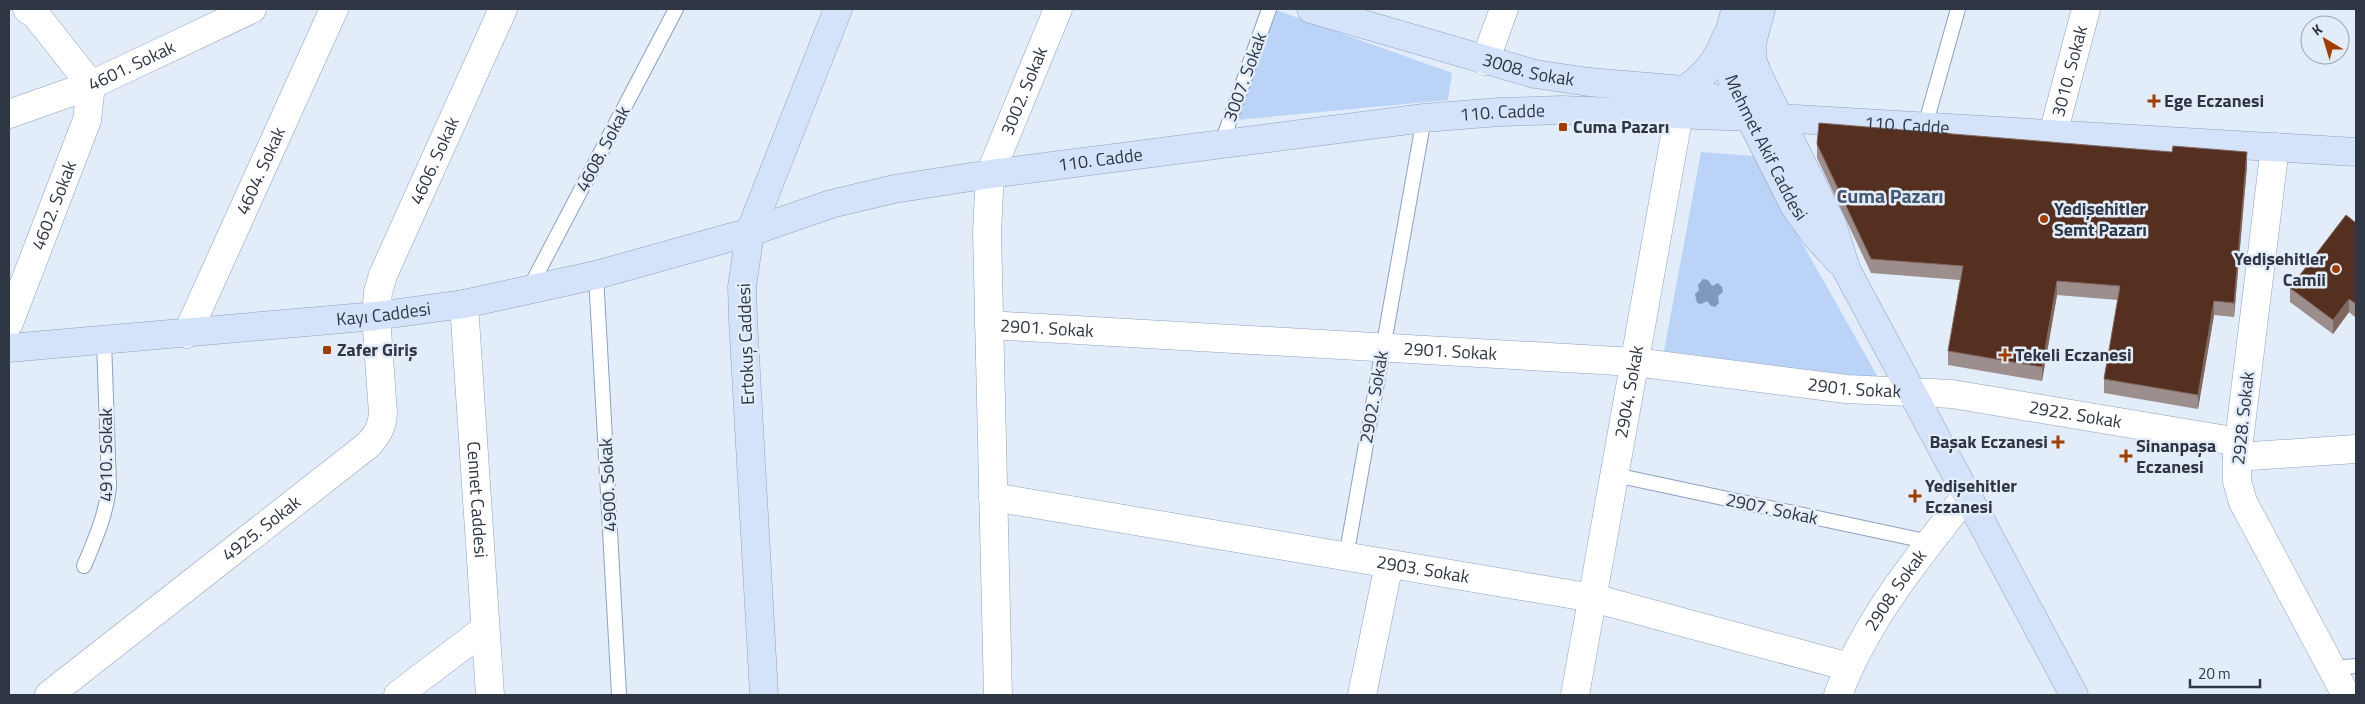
<svg xmlns="http://www.w3.org/2000/svg" width="2365" height="704" font-family="'Titillium Web',sans-serif">
<rect width="100%" height="100%" fill="#e3ecf9"/>
<path fill="#bad3f7" d="M 1276,10 L 1452,73 L 1448,100 L 1237,120 Z
M 1701,152 L 1753,156 L 1879,379 L 1664,351 Z"/>
<path fill="#8098bc" d="M 1703,279 L 1708,280 L 1712,286 L 1718,283 L 1722,287 L 1723,292 L 1718,296 L 1719,303 L 1715,307 L 1711,306 L 1707,301 L 1701,304 L 1697,303 L 1695,294 L 1699,290 L 1698,285 Z"/>
<g fill="none" stroke-linecap="round" stroke-linejoin="round">
<defs>
<path id="lane" d="M 1925,126 L 1958,9
M 1221,145 L 1269,9
M 596,275 L 619,695
M 529,289 L 676,9
M 1615,475 L 1930,542
M 1346,557 L 1424,118
M 84,566 C 95,540 106,515 109,487 L 104,340
M 2332,668 L 2356,666"/>
<g id="street">
<path d="M 1485,61 L 1504,9"/>
<path id="s1" d="M 9,114 L 91,85 L 252,9"/>
<path id="s2" d="M 2053,134 L 2086,9"/>
<path d="M 2275,147 L 2237,457 L 2237,481 L 2243,502 L 2346,695"/>
<path id="s3" d="M 464,304 L 490,695"/>
<path id="s4" d="M 9,323 L 87,120 L 91,85 L 36,15 L 27,9"/>
<path id="s5" d="M 989,325 L 1635,362 L 1846,389 L 1952,394 L 2239,442"/>
<path id="s6" d="M 187,334 L 334,9"/>
<path d="M 2237,457 L 2356,449"/>
<path id="s7" d="M 993,497 L 1593,598 L 1849,667"/>
<path id="s8" d="M 49,695 L 368,445 C 378,434 382,427 383,413 L 376,316 L 378,292 L 383,275 L 503,9"/>
<path d="M 398,695 L 485,629"/>
<path id="s9" d="M 998,695 L 987,231 L 990,174 L 1058,9"/>
<path d="M 1362,695 L 1389,564"/>
<path id="s10" d="M 1575,695 L 1683,91"/>
<path id="s11" d="M 1838,695 C 1866,620 1918,557 1967,495"/>
</g>
<g id="secondary">
<path id="s12" d="M 1311,9 L 1535,74 L 1589,82 L 1684,90 L 1717,99 L 1739,111"/>
<path id="s13" d="M 1736,9 C 1726,38 1724,60 1735,88 L 1795,207 L 1816,236 L 1839,261"/>
<path d="M 1761,9 L 1752,43 L 1752,59 L 1757,73 L 1832,224 L 1846,269 L 2074,695"/>
<path d="M 1684,90 C 1705,76 1717,61 1726,37"/>
<path id="s14" d="M 9,348 L 376,316 L 464,304 L 596,275 L 750,232 L 831,204 L 894,189 L 990,174 L 1424,118 L 1499,112 L 1562,110 L 1779,118 L 2356,152"/>
<path d="M 764,695 L 743,319 L 742,287 L 750,232 L 838,9"/>
</g>
</defs>
<use href="#lane" stroke="#8ca1bf" stroke-width="16"/>
<use href="#street" stroke="#8ca1bf" stroke-width="29"/>
<use href="#secondary" stroke="#8ca1bf" stroke-width="29"/>
<use href="#lane" stroke="#fff" stroke-width="14"/>
<use href="#street" stroke="#fff" stroke-width="28"/>
<use href="#secondary" stroke="#d4e3fa" stroke-width="28"/>
</g>
<path fill="#9c8e8c" d="M 1817,144 L 2247,166 L 2234,317 L 2214,315 L 2198,409 L 2104,393 L 2104,379 L 2118,300 L 2057,295 L 2042,381 L 1948,365 L 1948,351 L 1960,280 L 1871,273 L 1817,158 Z
M 2356,223 L 2356,318 L 2349,312 L 2333,334 L 2290,302 L 2290,288 Z"/>
<path fill="#806861" d="M 2247,152 L 2247,166 L 2234,317 L 2234,303 Z
M 2057,281 L 2057,295 L 2042,381 L 2042,367 Z
M 2349,299 L 2349,312 L 2333,334 L 2333,320 Z
M 2214,301 L 2214,315 L 2198,409 L 2198,395 Z"/>
<path fill="#553020" stroke="#806861" d="M 1819,123 L 2172,152 L 2173,146 L 2247,152 L 2234,303 L 2214,301 L 2198,395 L 2104,379 L 2120,286 L 2057,281 L 2042,367 L 1948,351 L 1963,266 L 1871,259 L 1817,144 Z
M 2346,215 L 2356,223 L 2356,304 L 2349,299 L 2333,320 L 2290,288 Z"/>
<g fill="#a03d00" stroke="#e3ecf9" stroke-width="2">
<path d="M2151.5 93.5h5v5h5v5h-5v5h-5v-5h-5v-5h5z"/>
<rect x="1558" y="122" width="10" height="10" rx="2.5"/>
<circle cx="2044" cy="219" r="5"/>
<circle cx="2336" cy="269" r="5"/>
<rect x="322" y="345" width="10" height="10" rx="2.5"/>
<path d="M2002.5 347.5h5v5h5v5h-5v5h-5v-5h-5v-5h5z"/>
<path d="M2055.5 434.5h5v5h5v5h-5v5h-5v-5h-5v-5h5z"/>
<path d="M2123.5 448.5h5v5h5v5h-5v5h-5v-5h-5v-5h5z"/>
<path d="M1912.5 488.5h5v5h5v5h-5v5h-5v-5h-5v-5h5z"/>
</g>
<g text-anchor="middle" stroke-width="5" stroke-linejoin="round" paint-order="stroke">
<g font-size="18" fill="#2f3744" stroke="#e3ecf9">
<text dy="6" stroke="none"><textPath href="#s1" startOffset="132">4601. Sokak</textPath></text>
<text dy="6" stroke="none"><textPath href="#s12" startOffset="226">3008. Sokak</textPath></text>
<text dy="6" stroke="none"><textPath href="#s2" startOffset="65">3010. Sokak</textPath></text>
<text transform="translate(1245 77) rotate(-70)" y="6">3007. Sokak</text>
<text dy="6" stroke="none"><textPath href="#s9" startOffset="611">3002. Sokak</textPath></text>
<text dy="6" stroke="none"><textPath href="#s14" startOffset="1516">110. Cadde</textPath></text>
<text dy="6" stroke="none"><textPath href="#s14" startOffset="1921">110. Cadde</textPath></text>
<text dy="6" stroke="none"><textPath href="#s13" startOffset="148">Mehmet Akif Caddesi</textPath></text>
<text transform="translate(603 149) rotate(-62)" y="6">4608. Sokak</text>
<text dy="6" stroke="none"><textPath href="#s14" startOffset="1111">110. Cadde</textPath></text>
<text dy="6" stroke="none"><textPath href="#s8" startOffset="706">4606. Sokak</textPath></text>
<text dy="6" stroke="none"><textPath href="#s6" startOffset="179">4604. Sokak</textPath></text>
<text dy="6" stroke="none"><textPath href="#s4" startOffset="126">4602. Sokak</textPath></text>
<text dy="6" stroke="none"><textPath href="#s14" startOffset="376">Kayı Caddesi</textPath></text>
<text dy="6" stroke="none"><textPath href="#s5" startOffset="58">2901. Sokak</textPath></text>
<text transform="translate(746 344) rotate(-92)" y="6">Ertokuş Caddesi</text>
<text dy="6" stroke="none"><textPath href="#s5" startOffset="462">2901. Sokak</textPath></text>
<text dy="6" stroke="none"><textPath href="#s5" startOffset="868">2901. Sokak</textPath></text>
<text dy="6" stroke="none"><textPath href="#s10" startOffset="308">2904. Sokak</textPath></text>
<text transform="translate(1374 397) rotate(-80)" y="6">2902. Sokak</text>
<text dy="6" stroke="none"><textPath href="#s5" startOffset="1091">2922. Sokak</textPath></text>
<text transform="translate(2243 418) rotate(-84)" y="6">2928. Sokak</text>
<text transform="translate(106 455) rotate(-90)" y="6">4910. Sokak</text>
<text transform="translate(608 485) rotate(-93)" y="6">4900. Sokak</text>
<text dy="6" stroke="none"><textPath href="#s3" startOffset="196">Cennet Caddesi</textPath></text>
<text transform="translate(1772 509) rotate(12)" y="6">2907. Sokak</text>
<text dy="6" stroke="none"><textPath href="#s8" startOffset="270">4925. Sokak</textPath></text>
<text dy="6" stroke="none"><textPath href="#s7" startOffset="436">2903. Sokak</textPath></text>
<text dy="6" stroke="none"><textPath href="#s11" startOffset="120">2908. Sokak</textPath></text>
</g>
<g font-size="18" font-weight="bold" fill="#2f3744" stroke="#e3ecf9" text-anchor="start">
<text x="2164" y="107">Ege Eczanesi</text>
<text x="1573" y="133">Cuma Pazarı</text>
<text x="2054" y="215">Yedişehitler<tspan x="2054" dy="21">Semt Pazarı</tspan></text>
<text x="2326" y="265" text-anchor="end">Yedişehitler<tspan x="2326" dy="21">Camii</tspan></text>
<text x="337" y="356">Zafer Giriş</text>
<text x="2015" y="361">Tekeli Eczanesi</text>
<text x="2048" y="448" text-anchor="end">Başak Eczanesi</text>
<text x="2136" y="452">Sinanpaşa<tspan x="2136" dy="21">Eczanesi</tspan></text>
<text x="1925" y="492">Yedişehitler<tspan x="1925" dy="21">Eczanesi</tspan></text>
</g>
<g font-size="20" font-weight="bold" fill="#455772" stroke="#e3ecf9">
<text x="1890" y="203">Cuma Pazarı</text>
</g>
</g>
<rect width="2365" height="704" fill="none" stroke="#2f3744" stroke-width="20"/>
<g transform="translate(2325 40) rotate(322)"><circle r="24" fill="#e3ecf9" stroke="#9ba4b1"/>
<path d="M0-4L9 19L0 12L-9 19Z" fill="#a03d00"/>
<text y="-8" font-size="14" font-weight="bold" text-anchor="middle" fill="#2f3744">K</text>
</g>
<path d="M2190 679v8h70v-8" fill="none" stroke="#2f3744" stroke-width="2.5"/>
<text x="2198" y="679" font-size="15" fill="#2f3744" stroke="#e3ecf9" stroke-width="4" paint-order="stroke">20 m</text>
</svg>
